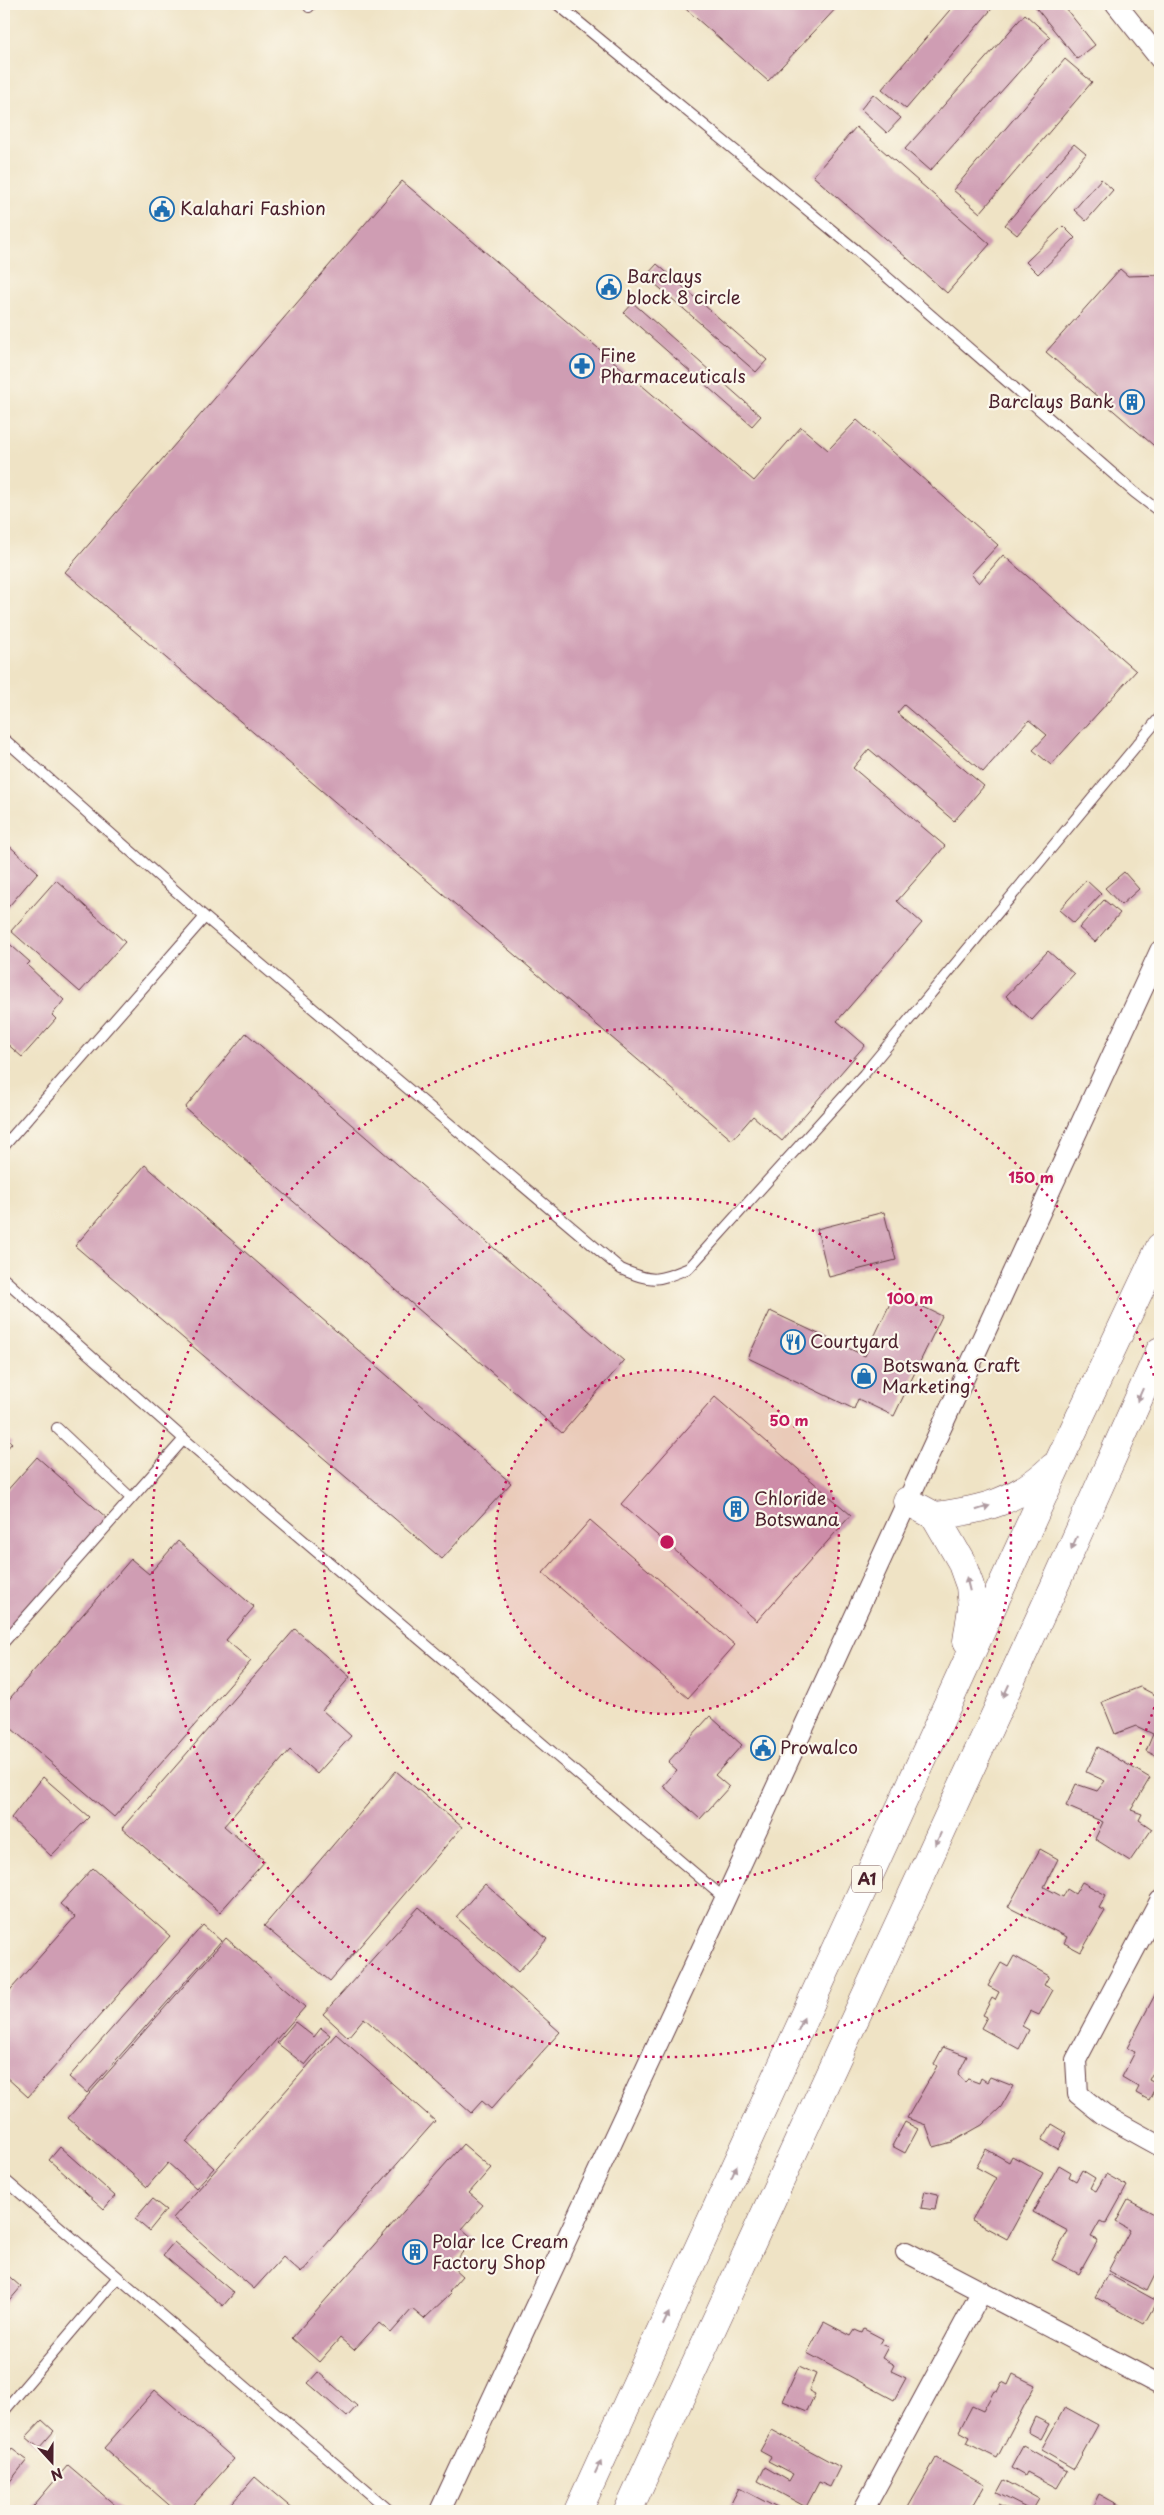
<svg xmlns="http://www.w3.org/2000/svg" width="1164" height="2515" font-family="'Playpen Sans',sans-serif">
<rect width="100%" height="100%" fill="#fbf7ec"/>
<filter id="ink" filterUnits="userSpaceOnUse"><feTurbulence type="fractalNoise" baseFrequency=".02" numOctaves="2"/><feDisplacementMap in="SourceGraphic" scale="10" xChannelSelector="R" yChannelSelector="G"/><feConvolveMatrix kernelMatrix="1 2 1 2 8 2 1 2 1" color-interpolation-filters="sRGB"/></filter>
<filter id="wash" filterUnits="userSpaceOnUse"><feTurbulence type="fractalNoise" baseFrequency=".0096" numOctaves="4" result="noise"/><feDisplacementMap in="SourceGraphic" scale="20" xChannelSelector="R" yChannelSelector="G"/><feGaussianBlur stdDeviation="1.12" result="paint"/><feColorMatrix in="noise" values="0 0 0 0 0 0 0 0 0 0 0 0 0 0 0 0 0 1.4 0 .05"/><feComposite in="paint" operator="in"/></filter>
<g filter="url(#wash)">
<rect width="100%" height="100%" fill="#efe3c5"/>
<g id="blocks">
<path fill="#cf9db3" d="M 680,4 L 840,4 L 768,81 Z
M 955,4 L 996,4 L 906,109 L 882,89 Z
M 1033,4 L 1062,4 L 1095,45 L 1077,59 Z
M 1025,14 L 1050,37 L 930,171 L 905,149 Z
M 1065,59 L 1092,82 L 980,213 L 953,190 Z
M 873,94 L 901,118 L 887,133 L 861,109 Z
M 856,127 L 990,244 L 947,293 L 813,176 Z
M 1074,144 L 1086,154 L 1017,235 L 1005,225 Z
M 1101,179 L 1113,190 L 1086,221 L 1074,210 Z
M 402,181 L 754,481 L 801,427 L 828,450 L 857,420 L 998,545 L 971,574 L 979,583 L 1003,555 L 1136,671 L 1051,765 L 1033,750 L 1047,735 L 1029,720 L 983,772 L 904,705 L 897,713 L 984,786 L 954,821 L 869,749 L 853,768 L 945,846 L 897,901 L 922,923 L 837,1021 L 865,1045 L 782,1141 L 753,1116 L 732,1140 L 65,572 Z
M 1063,226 L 1075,238 L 1038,274 L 1026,262 Z
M 657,264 L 767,360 L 756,372 L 646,276 Z
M 1120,269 L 1128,276 L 1160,275 L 1160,451 L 1046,352 Z
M 633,303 L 761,416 L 752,426 L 624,313 Z
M 4,841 L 38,872 L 4,912 Z
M 1124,872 L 1139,889 L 1121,905 L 1105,888 Z
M 56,880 L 125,942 L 80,992 L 11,931 Z
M 1086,880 L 1101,894 L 1074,923 L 1059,910 Z
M 1104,900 L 1120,913 L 1095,942 L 1079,928 Z
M 4,939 L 30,962 L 27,965 L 64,1000 L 52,1015 L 56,1019 L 22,1057 L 4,1041 Z
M 1048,951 L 1074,974 L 1032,1020 L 1006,996 Z
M 246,1033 L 624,1361 L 562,1433 L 185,1108 Z
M 4,1065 L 10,1071 L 4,1079 Z
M 145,1165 L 511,1483 L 442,1559 L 75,1246 Z
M 884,1212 L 896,1260 L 829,1277 L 817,1229 Z
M 895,1293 L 942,1316 L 894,1416 L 858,1399 L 854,1409 L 748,1358 L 770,1311 L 865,1356 Z
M 715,1397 L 851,1515 L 757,1621 L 621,1504 Z
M 4,1436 L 12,1443 L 4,1452 Z
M 37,1457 L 108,1519 L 4,1637 L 4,1494 Z
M 590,1520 L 735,1645 L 688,1698 L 543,1573 Z
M 178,1541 L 254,1607 L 226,1640 L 251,1661 L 114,1817 L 4,1722 L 4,1705 L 131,1559 L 149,1574 Z
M 295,1629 L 350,1677 L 322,1710 L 351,1736 L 317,1774 L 290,1750 L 224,1826 L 265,1861 L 220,1912 L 122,1828 Z
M 1140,1687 L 1155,1695 L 1160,1688 L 1160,1758 L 1146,1751 L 1153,1734 L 1136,1726 L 1115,1734 L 1102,1702 Z
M 710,1716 L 742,1745 L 715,1775 L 729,1787 L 700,1819 L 663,1786 L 677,1770 L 668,1762 Z
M 1098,1747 L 1150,1778 L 1131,1810 L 1142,1814 L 1139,1820 L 1152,1829 L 1130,1861 L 1095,1839 L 1103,1822 L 1066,1806 L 1076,1784 L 1097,1791 L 1105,1781 L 1086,1772 Z
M 396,1771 L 462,1827 L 330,1981 L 264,1926 Z
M 43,1777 L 89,1817 L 51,1856 L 11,1818 Z
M 1040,1849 L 1058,1859 L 1044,1887 L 1063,1897 L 1067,1889 L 1075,1894 L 1082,1882 L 1106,1895 L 1099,1908 L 1105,1911 L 1081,1952 L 1064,1943 L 1067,1937 L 1008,1907 Z
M 93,1868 L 170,1936 L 28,2097 L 4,2075 L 4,1997 L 75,1917 L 60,1904 Z
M 485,1884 L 547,1939 L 518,1972 L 456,1917 Z
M 419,1907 L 560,2032 L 491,2109 L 482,2101 L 471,2113 L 364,2018 L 348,2037 L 323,2014 Z
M 203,1925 L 221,1941 L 87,2093 L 69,2077 Z
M 226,1938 L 305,2007 L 186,2142 L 214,2168 L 196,2188 L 168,2163 L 147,2187 L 68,2118 Z
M 1014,1956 L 1049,1976 L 1044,1985 L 1053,1990 L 1039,2015 L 1030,2011 L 1022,2026 L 1029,2030 L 1019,2049 L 981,2028 L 987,2017 L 983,2015 L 992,1998 L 995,2000 L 999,1992 L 988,1986 L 1001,1963 L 1008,1967 Z
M 1158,1989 L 1160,1990 L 1160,2058 L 1149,2080 L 1157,2084 L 1149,2100 L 1136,2093 L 1139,2087 L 1122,2077 L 1135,2052 L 1127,2048 Z
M 295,2022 L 314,2037 L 321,2028 L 330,2035 L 305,2065 L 277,2043 Z
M 336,2034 L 435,2121 L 301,2273 L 283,2257 L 254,2289 L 173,2218 Z
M 943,2047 L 967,2056 L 958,2074 L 965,2082 L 968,2079 L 979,2083 L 981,2078 L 987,2082 L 990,2077 L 1013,2086 L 1001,2107 L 982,2125 L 952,2142 L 934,2147 L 926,2125 L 907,2118 L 937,2066 L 934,2064 Z
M 905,2122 L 918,2129 L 905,2153 L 892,2146 Z
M 1052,2124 L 1067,2133 L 1058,2149 L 1042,2140 Z
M 463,2144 L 491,2168 L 469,2193 L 483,2205 L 462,2229 L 474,2239 L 451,2266 L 462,2276 L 449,2291 L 451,2293 L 424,2319 L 412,2309 L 391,2333 L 379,2323 L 354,2350 L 340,2338 L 319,2362 L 292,2338 Z
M 60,2147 L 115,2196 L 104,2209 L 49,2160 Z
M 986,2149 L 1009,2162 L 1012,2156 L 1043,2173 L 1007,2239 L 972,2220 L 996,2178 L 976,2167 Z
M 1059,2165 L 1071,2172 L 1069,2177 L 1076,2181 L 1082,2170 L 1095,2178 L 1090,2188 L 1096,2191 L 1106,2174 L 1127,2186 L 1106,2224 L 1100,2221 L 1091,2237 L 1098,2240 L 1079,2274 L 1052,2260 L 1068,2231 L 1033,2212 Z
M 925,2191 L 938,2194 L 935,2210 L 921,2208 Z
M 152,2199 L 166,2210 L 149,2231 L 135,2219 Z
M 1128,2200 L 1160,2217 L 1160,2265 L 1147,2291 L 1108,2271 L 1130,2230 L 1116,2222 Z
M 174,2242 L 234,2293 L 223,2306 L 163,2255 Z
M 4,2272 L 21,2287 L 4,2307 Z
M 1108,2274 L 1157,2301 L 1144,2324 L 1095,2297 Z
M 824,2322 L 851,2336 L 855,2330 L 862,2333 L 864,2329 L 883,2339 L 880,2344 L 888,2347 L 882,2358 L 894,2365 L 891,2371 L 906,2378 L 894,2400 L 807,2353 Z
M 799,2366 L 816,2374 L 809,2391 L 815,2394 L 807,2411 L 783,2401 Z
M 318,2372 L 357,2406 L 347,2417 L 308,2383 Z
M 1013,2374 L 1035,2385 L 997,2458 L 967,2443 L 970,2437 L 959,2431 L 972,2406 L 983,2411 L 994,2391 L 997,2392 L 1002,2382 L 1008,2385 Z
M 155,2390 L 234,2459 L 188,2511 L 176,2511 L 104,2448 Z
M 1065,2407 L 1098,2425 L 1074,2469 L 1041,2450 Z
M 1035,2417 L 1049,2424 L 1041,2439 L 1028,2432 Z
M 42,2420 L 54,2431 L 39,2448 L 26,2437 Z
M 772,2430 L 840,2467 L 830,2487 L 819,2482 L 806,2507 L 758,2481 L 765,2467 L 789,2481 L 793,2474 L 768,2461 L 771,2457 L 760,2451 Z
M 1023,2446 L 1067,2471 L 1057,2488 L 1027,2472 L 1025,2476 L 1011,2468 Z
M 12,2449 L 27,2460 L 4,2489 L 4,2459 Z
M 936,2458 L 985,2485 L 970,2511 L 906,2511 Z
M 68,2465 L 122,2511 L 29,2511 Z
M 255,2477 L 295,2511 L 225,2511 Z
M 1004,2480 L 1039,2499 L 1032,2511 L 997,2493 Z
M 739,2488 L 783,2511 L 738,2511 L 729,2507 Z
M 1099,2494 L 1130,2511 L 1098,2511 L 1092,2508 Z
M 998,2504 L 1013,2511 L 994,2511 Z"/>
</g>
</g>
<g filter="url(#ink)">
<use href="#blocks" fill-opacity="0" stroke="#633c42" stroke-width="1"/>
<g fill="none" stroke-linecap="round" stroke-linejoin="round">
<defs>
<path id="service" d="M 557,4 L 856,250 L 1134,492 L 1160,512
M 309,7 L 311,4
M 4,739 L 205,917 L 4,1146
M 205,917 L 621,1269 C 653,1283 657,1281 689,1268 L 864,1074 L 1160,717
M 4,1279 L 184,1439 L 725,1899
M 57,1428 L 131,1498
M 4,1642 L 184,1439
M 4,2179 L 390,2511
M 4,2411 L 118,2277"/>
<path id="minor" d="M 1116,4 L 1160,59
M 1160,1901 L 1076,2060 L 1078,2094 L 1104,2115 L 1160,2146
M 906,2252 L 1160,2385
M 440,2511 L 725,1899 L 1160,951
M 863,2511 L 982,2291"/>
<path id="trunk" d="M 907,1501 L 935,1516 L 961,1561 L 970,1586 L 972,1608 L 967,1641
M 935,1516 C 984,1510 1017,1501 1053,1467
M 578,2511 L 1059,1461 L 1160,1247
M 628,2511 L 1054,1587 L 1160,1351"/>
</defs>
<use href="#service" stroke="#633c42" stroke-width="12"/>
<use href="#minor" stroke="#633c42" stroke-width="22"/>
<use href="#trunk" stroke="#633c42" stroke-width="29"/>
<use href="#service" stroke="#fff" stroke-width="10"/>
<use href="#minor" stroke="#fff" stroke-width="20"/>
<use href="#trunk" stroke="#fff" stroke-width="28"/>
</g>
<defs><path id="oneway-solid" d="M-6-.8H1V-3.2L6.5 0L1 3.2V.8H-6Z" transform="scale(1.25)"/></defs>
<g fill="#ae9aa0">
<use href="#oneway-solid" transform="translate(1140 1395) rotate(114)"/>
<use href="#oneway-solid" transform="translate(983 1508) rotate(-17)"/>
<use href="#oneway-solid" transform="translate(1074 1543) rotate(114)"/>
<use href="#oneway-solid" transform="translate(968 1584) rotate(-104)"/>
<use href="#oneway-solid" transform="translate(1006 1691) rotate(115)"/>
<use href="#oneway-solid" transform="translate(938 1839) rotate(115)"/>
<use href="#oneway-solid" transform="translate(801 2024) rotate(-66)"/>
<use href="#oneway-solid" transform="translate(734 2172) rotate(-66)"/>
<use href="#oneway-solid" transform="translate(666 2319) rotate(-65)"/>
<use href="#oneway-solid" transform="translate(598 2467) rotate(-65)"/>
</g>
</g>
<circle cx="667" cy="1542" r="172" fill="#c2185b" fill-opacity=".12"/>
<g fill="none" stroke="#c2185b" stroke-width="2.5" stroke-dasharray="2.5 5">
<circle cx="667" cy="1542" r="172"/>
<circle cx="667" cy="1542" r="344"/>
<path d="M1159 1693A515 515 0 1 1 1159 1391"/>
</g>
<defs>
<symbol id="civic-ring" viewBox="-11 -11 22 22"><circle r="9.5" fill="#fbf7ec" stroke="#1f6fb2" stroke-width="1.5"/><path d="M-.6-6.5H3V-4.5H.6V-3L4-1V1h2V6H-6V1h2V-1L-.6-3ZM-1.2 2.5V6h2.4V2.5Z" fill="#1f6fb2"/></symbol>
<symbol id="pharmacy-ring" viewBox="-11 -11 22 22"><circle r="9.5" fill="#fbf7ec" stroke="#1f6fb2" stroke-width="1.5"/><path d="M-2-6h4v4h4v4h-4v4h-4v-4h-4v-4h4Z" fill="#1f6fb2"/></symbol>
<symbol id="building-ring" viewBox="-11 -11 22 22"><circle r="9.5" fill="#fbf7ec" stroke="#1f6fb2" stroke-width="1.5"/><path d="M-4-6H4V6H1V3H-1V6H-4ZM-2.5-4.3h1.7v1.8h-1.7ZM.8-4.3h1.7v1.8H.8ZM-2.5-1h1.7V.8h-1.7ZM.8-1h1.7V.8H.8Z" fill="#1f6fb2"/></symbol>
<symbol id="restaurant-ring" viewBox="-11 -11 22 22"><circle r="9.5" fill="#fbf7ec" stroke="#1f6fb2" stroke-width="1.5"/><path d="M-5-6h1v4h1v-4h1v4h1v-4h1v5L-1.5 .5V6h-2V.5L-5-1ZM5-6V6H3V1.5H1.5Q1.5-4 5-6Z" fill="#1f6fb2"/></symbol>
<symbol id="shop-ring" viewBox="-11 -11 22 22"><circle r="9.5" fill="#fbf7ec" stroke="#1f6fb2" stroke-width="1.5"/><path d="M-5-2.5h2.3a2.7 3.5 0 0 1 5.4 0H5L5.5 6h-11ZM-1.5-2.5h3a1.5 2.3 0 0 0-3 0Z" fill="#1f6fb2"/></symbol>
</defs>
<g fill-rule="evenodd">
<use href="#civic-ring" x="148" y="195" width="28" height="28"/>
<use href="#civic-ring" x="595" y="273" width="28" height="28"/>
<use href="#pharmacy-ring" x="568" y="352" width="28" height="28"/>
<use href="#building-ring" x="1118" y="388" width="28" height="28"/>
<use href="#restaurant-ring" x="779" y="1328" width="28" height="28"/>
<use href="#shop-ring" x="850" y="1362" width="28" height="28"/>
<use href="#building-ring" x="722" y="1495" width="28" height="28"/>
<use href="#civic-ring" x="749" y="1734" width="28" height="28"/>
<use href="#building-ring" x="401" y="2238" width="28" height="28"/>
</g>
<g text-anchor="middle" stroke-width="4.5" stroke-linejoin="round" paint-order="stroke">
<rect fill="#fbf7ec" stroke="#7f6065" stroke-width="1" x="852" y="1865.5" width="30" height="27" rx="4"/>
<g font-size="16" font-weight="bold" fill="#4a1f2b">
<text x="867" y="1885">A1</text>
</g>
<g font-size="18" fill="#4a1f2b" stroke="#fbf7ec" text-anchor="start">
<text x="180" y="215">Kalahari Fashion</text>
<text x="626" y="283">Barclays<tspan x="626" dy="21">block 8 circle</tspan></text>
<text x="600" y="362">Fine<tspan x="600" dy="21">Pharmaceuticals</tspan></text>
<text x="1114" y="408" text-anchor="end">Barclays Bank</text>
<text x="810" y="1348">Courtyard</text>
<text x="882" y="1372">Botswana Craft<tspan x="882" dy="21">Marketing</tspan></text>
<text x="754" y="1505">Chloride<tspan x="754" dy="21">Botswana</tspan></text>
<text x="780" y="1754">Prowalco</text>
<text x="432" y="2248">Polar Ice Cream<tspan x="432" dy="21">Factory Shop</tspan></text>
</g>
</g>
<circle cx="667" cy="1542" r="8" fill="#c2185b" stroke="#fbf7ec" stroke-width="2.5"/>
<g font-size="15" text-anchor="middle" font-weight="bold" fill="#c2185b" stroke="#fbf7ec" stroke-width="4.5" stroke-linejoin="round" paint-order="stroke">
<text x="1031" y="1183">150 m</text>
<text x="910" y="1304">100 m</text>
<text x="789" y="1426">50 m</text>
</g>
<rect width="1164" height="2515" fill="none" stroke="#fbf7ec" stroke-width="20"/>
<g transform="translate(52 2462) rotate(159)" stroke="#fbf7ec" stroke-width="4" paint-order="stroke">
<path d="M0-4L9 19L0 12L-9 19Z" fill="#4a1f2b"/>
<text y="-8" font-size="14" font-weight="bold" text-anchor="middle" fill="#4a1f2b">N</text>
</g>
</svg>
